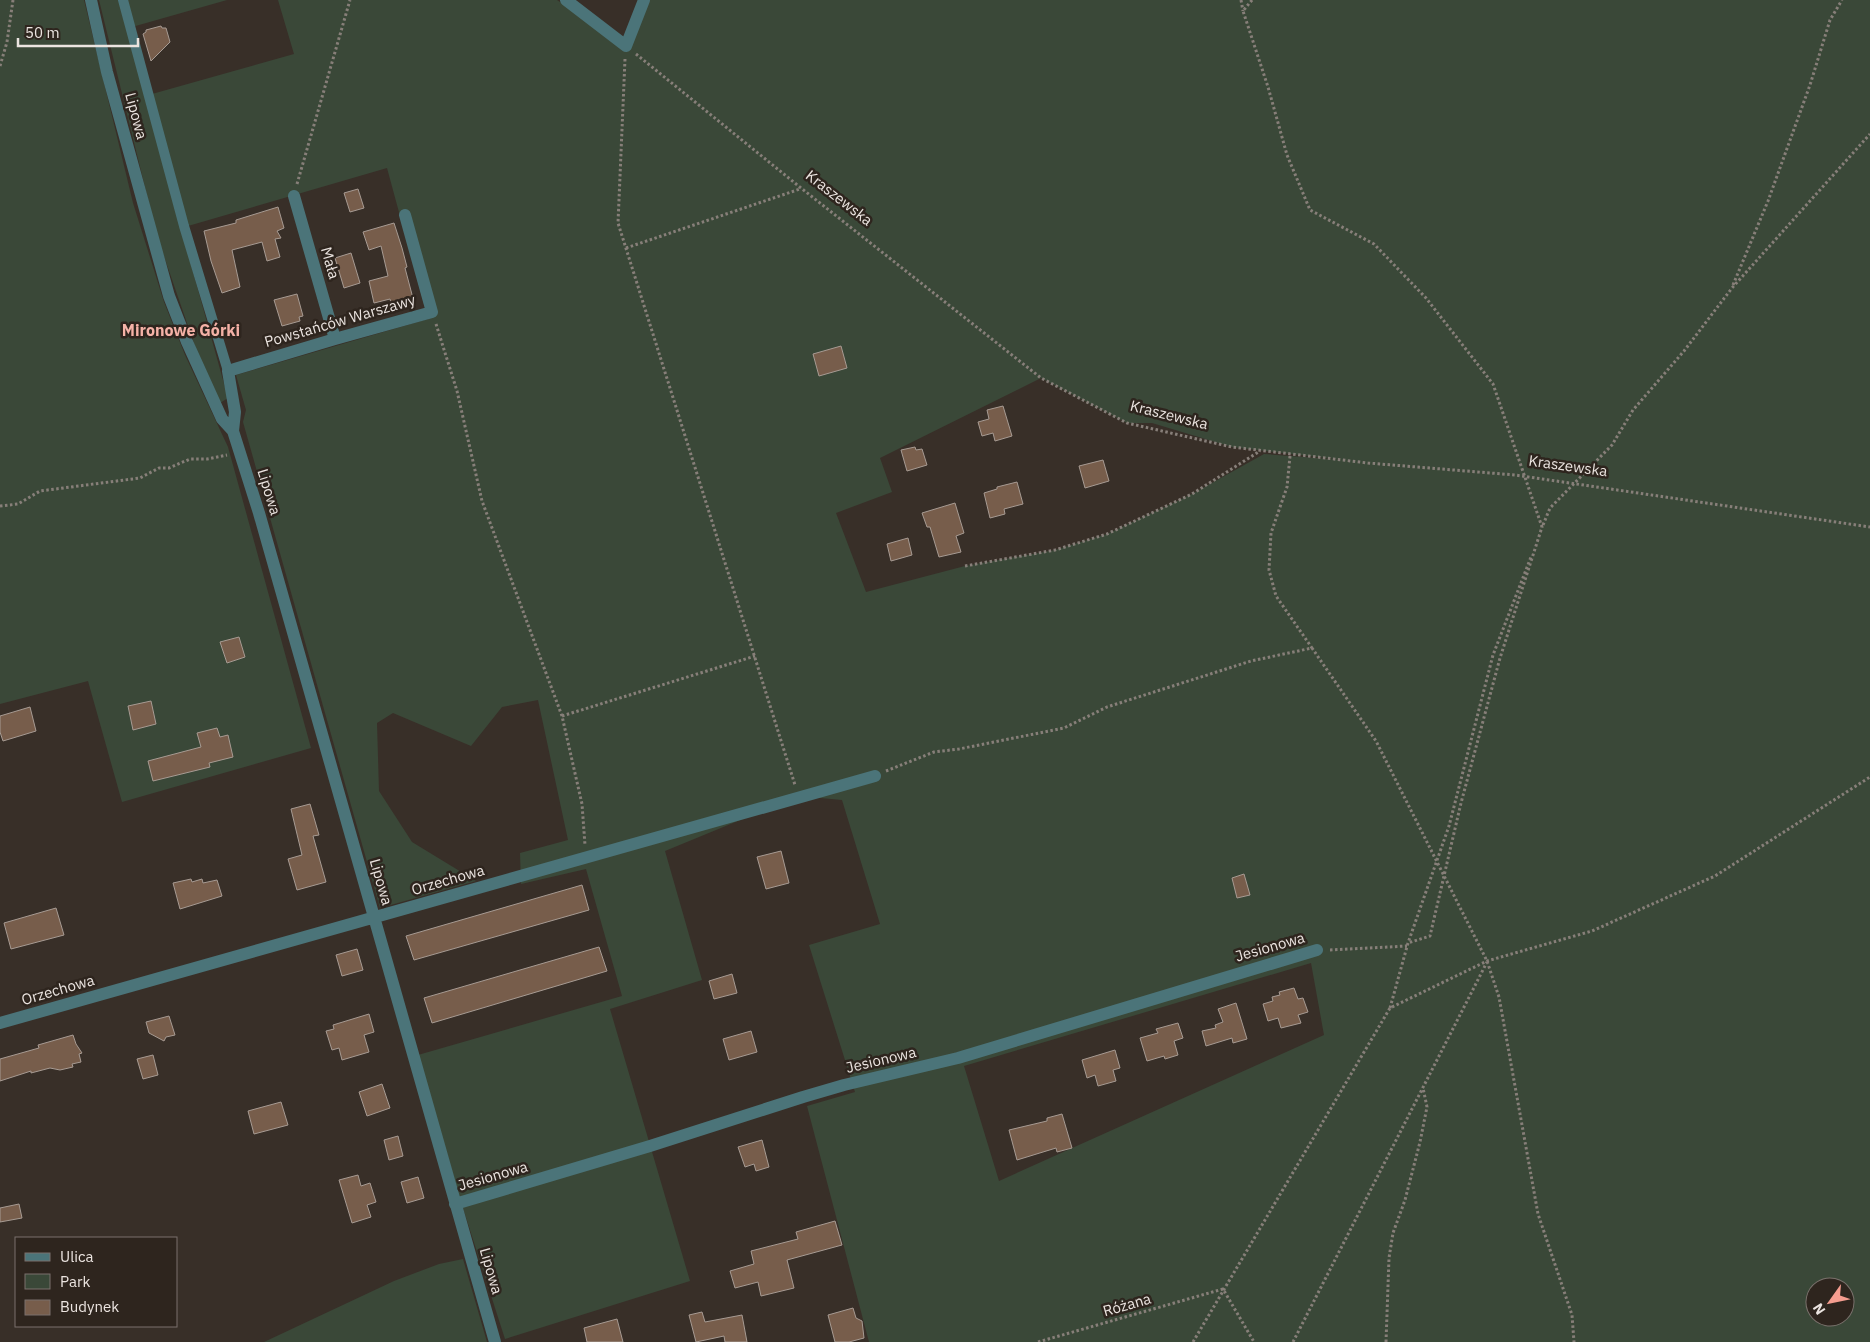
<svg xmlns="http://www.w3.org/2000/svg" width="1870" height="1342" font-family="'IBM Plex Sans',sans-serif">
<rect width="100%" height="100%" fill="#382f28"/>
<path fill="#3a4838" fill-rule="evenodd" d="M 0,0 L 84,0 L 133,203 L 164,302 L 185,355 L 228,447 L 311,748 L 122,802 L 88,681 L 0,704 Z
M 99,0 L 227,0 L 132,27 L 152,94 L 294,54 L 278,0 L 557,0 L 626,46 L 644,0 L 1870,0 L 1870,1342 L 869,1342 L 807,1106 L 855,1092 L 809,945 L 880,924 L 842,800 L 799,796 L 665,851 L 702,980 L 610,1009 L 690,1281 L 505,1339 L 461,1202 L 418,1055 L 622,996 L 586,869 L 521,884 L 520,853 L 568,840 L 538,700 L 502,707 L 471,746 L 393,713 L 377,723 L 379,791 L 412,842 L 476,881 L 380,908 L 243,422 L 246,410 L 236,375 L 428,319 L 387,168 L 188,226 L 180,225 L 228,398 L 220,403 L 197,352 L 157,236 ZM 1041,378 L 1127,423 L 1152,423 L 1232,447 L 1343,460 L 1264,454 L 1192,494 L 1107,534 L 1055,550 L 965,566 L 866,592 L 836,513 L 892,492 L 880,458 ZM 1311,963 L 1324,1035 L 999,1181 L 964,1066 ZM 1815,1287 L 1845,1287 L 1845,1317 L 1815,1317 Z
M 463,1259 L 487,1342 L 264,1342 L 394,1281 L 439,1264 Z"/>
<path fill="#775d4b" stroke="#a79b93" d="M 161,26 L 162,28 L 166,28 L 170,42 L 151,61 L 143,34 L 146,32 L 146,30 Z
M 358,189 L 364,208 L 350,212 L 344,193 Z
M 278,207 L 284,228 L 277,231 L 281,238 L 275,239 L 280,257 L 267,261 L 262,242 L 232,250 L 240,287 L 222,293 L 211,261 L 204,231 L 236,223 L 236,220 Z
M 394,223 L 402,248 L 407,267 L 405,268 L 415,306 L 398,310 L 396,302 L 391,303 L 390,299 L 374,303 L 369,281 L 388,276 L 381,246 L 369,250 L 363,232 Z
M 351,253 L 360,283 L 344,288 L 335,258 Z
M 297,294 L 303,316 L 299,317 L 300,321 L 282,326 L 274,300 Z
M 841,346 L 847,368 L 819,376 L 813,354 Z
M 1003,406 L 1012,436 L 995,441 L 993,433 L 982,436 L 978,422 L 989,419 L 987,410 Z
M 915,447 L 916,450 L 922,449 L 927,465 L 907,471 L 901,450 Z
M 1103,460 L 1109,481 L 1085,488 L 1079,466 Z
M 1017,482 L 1023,504 L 1004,509 L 1005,514 L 990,518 L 984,493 L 997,489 L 997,487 Z
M 955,503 L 964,533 L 956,536 L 961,552 L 939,557 L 930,527 L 927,527 L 922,513 Z
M 908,538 L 912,555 L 891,561 L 887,544 Z
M 239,637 L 245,657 L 227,663 L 220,642 Z
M 151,701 L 156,724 L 133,730 L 128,706 Z
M 30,707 L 36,731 L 3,741 L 0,732 L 0,716 Z
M 217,728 L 220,737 L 228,735 L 233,757 L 209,763 L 210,767 L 153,781 L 148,761 L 201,747 L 197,733 Z
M 310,804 L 319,835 L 313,836 L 326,882 L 297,890 L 288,859 L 302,855 L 291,809 Z
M 781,851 L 789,883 L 766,889 L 757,857 Z
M 1244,874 L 1250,895 L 1237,898 L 1232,878 Z
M 191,879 L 192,882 L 202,879 L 203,883 L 217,880 L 222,896 L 180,909 L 173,883 Z
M 582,885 L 589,910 L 414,960 L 406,936 Z
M 56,908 L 64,935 L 11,949 L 4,923 Z
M 599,947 L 607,971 L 432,1023 L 424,998 Z
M 357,949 L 363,970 L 342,976 L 336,955 Z
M 732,974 L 737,993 L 714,999 L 709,981 Z
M 1294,988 L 1298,999 L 1303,998 L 1308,1012 L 1298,1015 L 1301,1023 L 1281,1028 L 1278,1018 L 1268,1021 L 1263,1004 L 1273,1001 L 1272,997 L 1280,995 L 1279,992 Z
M 1236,1003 L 1247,1039 L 1233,1043 L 1232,1038 L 1206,1046 L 1202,1031 L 1216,1028 L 1215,1025 L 1223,1022 L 1218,1009 Z
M 369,1014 L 374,1032 L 364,1035 L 369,1052 L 342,1060 L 339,1048 L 332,1050 L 326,1031 L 334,1029 L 333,1025 Z
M 169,1016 L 175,1035 L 166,1037 L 164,1041 L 149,1033 L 146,1022 Z
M 1178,1023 L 1183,1038 L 1174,1041 L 1178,1055 L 1165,1059 L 1164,1056 L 1147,1061 L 1140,1038 L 1158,1033 L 1156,1029 Z
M 751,1031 L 757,1052 L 729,1060 L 723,1039 Z
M 73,1035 L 76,1044 L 82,1053 L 79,1054 L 81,1062 L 72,1064 L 73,1067 L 60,1070 L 50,1068 L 31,1073 L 31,1071 L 0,1081 L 0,1059 L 39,1048 L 38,1045 Z
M 1115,1050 L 1120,1068 L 1113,1070 L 1116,1081 L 1098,1086 L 1095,1075 L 1087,1078 L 1082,1060 Z
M 153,1055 L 158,1075 L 143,1079 L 137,1059 Z
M 382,1084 L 390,1108 L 367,1116 L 359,1092 Z
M 281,1102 L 288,1125 L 254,1134 L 248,1111 Z
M 1062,1114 L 1072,1148 L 1057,1152 L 1056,1148 L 1017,1160 L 1009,1130 L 1047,1121 L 1047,1118 Z
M 398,1136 L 403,1156 L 389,1160 L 384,1140 Z
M 762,1140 L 769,1167 L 756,1171 L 754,1164 L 745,1167 L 738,1147 Z
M 358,1175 L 361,1186 L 370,1183 L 376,1202 L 367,1205 L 371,1217 L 352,1223 L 339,1180 Z
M 418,1177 L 424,1198 L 407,1203 L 401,1182 Z
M 19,1204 L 22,1218 L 0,1222 L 0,1208 Z
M 835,1221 L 842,1245 L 787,1260 L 794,1288 L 761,1296 L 758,1282 L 735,1288 L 730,1271 L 754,1264 L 751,1251 L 798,1239 L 796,1232 Z
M 853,1308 L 856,1318 L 862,1321 L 864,1338 L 849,1342 L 835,1342 L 828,1315 Z
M 702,1312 L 705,1322 L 742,1315 L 747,1342 L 725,1342 L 724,1336 L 696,1342 L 689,1315 Z
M 617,1319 L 623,1342 L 587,1342 L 584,1328 Z"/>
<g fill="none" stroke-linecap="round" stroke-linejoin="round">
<path stroke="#877f79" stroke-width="3" stroke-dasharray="2.5 2.5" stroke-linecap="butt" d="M 1241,0 L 1243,11
M 1252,0 L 1243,11 L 1268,87 L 1287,155 L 1310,210 L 1374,244 L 1426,298 L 1493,384 L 1542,527 L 1500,658 L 1461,803 L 1430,936 L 1408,943
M 636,54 L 801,188 L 1041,378 L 1127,423 L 1232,447 L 1368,463 L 1515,475 L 1870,527
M 625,59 L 618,223 L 795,785
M 0,66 L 7,42 L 13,0
M 297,184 L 350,0
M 626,248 L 800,189
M 1733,285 L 1768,201 L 1810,85 L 1830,20 L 1842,0
M 436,324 L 457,391 L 482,501 L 562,716 L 582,804 L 585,845
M 1290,456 L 1287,487 L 1271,533 L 1269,570 L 1276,596 L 1312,648
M 0,506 L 18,504 L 40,491 L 140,478 L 159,468 L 169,468 L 190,459 L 207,459 L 227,455
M 1543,525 L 1550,508 L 1612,445 L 1633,410 L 1684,351 L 1732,288 L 1870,134
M 965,566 L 1055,550 L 1107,534 L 1192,494 L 1260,451
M 562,716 L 755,656
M 886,771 L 934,752 L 959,749 L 1064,728 L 1107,707 L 1251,661 L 1312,648 L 1376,741 L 1487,961 L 1499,997 L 1538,1214 L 1572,1315 L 1574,1342
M 1330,950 L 1407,946
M 1390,1008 L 1408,943 L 1449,826 L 1493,655 L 1531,557
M 1038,1342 L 1223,1289 L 1254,1342
M 1193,1342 L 1390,1008 L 1487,961 L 1592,931 L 1715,876 L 1870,777
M 1293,1342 L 1487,962
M 1386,1342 L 1389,1258 L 1393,1233 L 1405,1200 L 1420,1142 L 1427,1107 L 1423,1088"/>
<path stroke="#4b7479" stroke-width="10" d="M 123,0 L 184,226 L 228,371"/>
<path stroke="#4b7479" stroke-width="12" d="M 91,0 L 107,72 L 169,296 L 187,342 L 222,419 L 233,431 L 259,513 L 495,1342
M 566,0 L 626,46 L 644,0
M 294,196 L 335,339
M 233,431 L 235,412 L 228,371 L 335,339 L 432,312 L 405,215
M 0,1023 L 875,776
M 455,1204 L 650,1146 L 803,1097 L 844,1085 L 958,1058 L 1317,950"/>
</g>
<g text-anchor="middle" stroke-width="5" stroke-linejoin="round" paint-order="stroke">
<g font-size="15" fill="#ebe4e0" stroke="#2e251e">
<text transform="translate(136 116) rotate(75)" y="5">Lipowa</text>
<text transform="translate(839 198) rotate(38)" y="5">Kraszewska</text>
<text transform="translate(330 263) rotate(74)" y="5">Mała</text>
<text transform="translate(340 321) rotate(-16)" y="5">Powstańców Warszawy</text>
<text transform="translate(1169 415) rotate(14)" y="5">Kraszewska</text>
<text transform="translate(1568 466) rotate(8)" y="5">Kraszewska</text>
<text transform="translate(269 492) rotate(73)" y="5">Lipowa</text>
<text transform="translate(448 880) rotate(-16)" y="5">Orzechowa</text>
<text transform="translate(381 882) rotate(74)" y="5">Lipowa</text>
<text transform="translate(1270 947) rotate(-16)" y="5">Jesionowa</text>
<text transform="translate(58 990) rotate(-16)" y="5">Orzechowa</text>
<text transform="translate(881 1060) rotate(-13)" y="5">Jesionowa</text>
<text transform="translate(493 1176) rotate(-16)" y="5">Jesionowa</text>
<text transform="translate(491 1271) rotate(74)" y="5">Lipowa</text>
<text transform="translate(1127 1305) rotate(-16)" y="5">Różana</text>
</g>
<g font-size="16" font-weight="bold" fill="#f5b2a7" stroke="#2e251e">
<text x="181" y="336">Mironowe Górki</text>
</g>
</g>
<rect x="15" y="1237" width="162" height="90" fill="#2e251e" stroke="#7a716c"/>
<rect x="25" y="1253" width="25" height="8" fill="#4b7479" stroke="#7a716c"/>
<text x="60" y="1262" font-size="15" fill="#ebe4e0">Ulica</text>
<rect x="25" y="1274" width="25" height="15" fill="#3a4838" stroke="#7a716c"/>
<text x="60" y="1287" font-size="15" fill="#ebe4e0">Park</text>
<rect x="25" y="1300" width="25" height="15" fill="#775d4b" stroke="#7a716c"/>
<text x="60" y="1312" font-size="15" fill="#ebe4e0">Budynek</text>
<g transform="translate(1830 1302) rotate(237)"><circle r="24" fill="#2e251e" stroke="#7a716c"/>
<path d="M0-4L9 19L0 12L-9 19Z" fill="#f59d8f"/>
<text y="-8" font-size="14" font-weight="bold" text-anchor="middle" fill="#ebe4e0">N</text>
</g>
<path d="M18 38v8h120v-8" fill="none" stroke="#ebe4e0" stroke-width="2.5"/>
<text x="25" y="38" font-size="15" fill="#ebe4e0" stroke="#2e251e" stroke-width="4" paint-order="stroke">50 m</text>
</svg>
